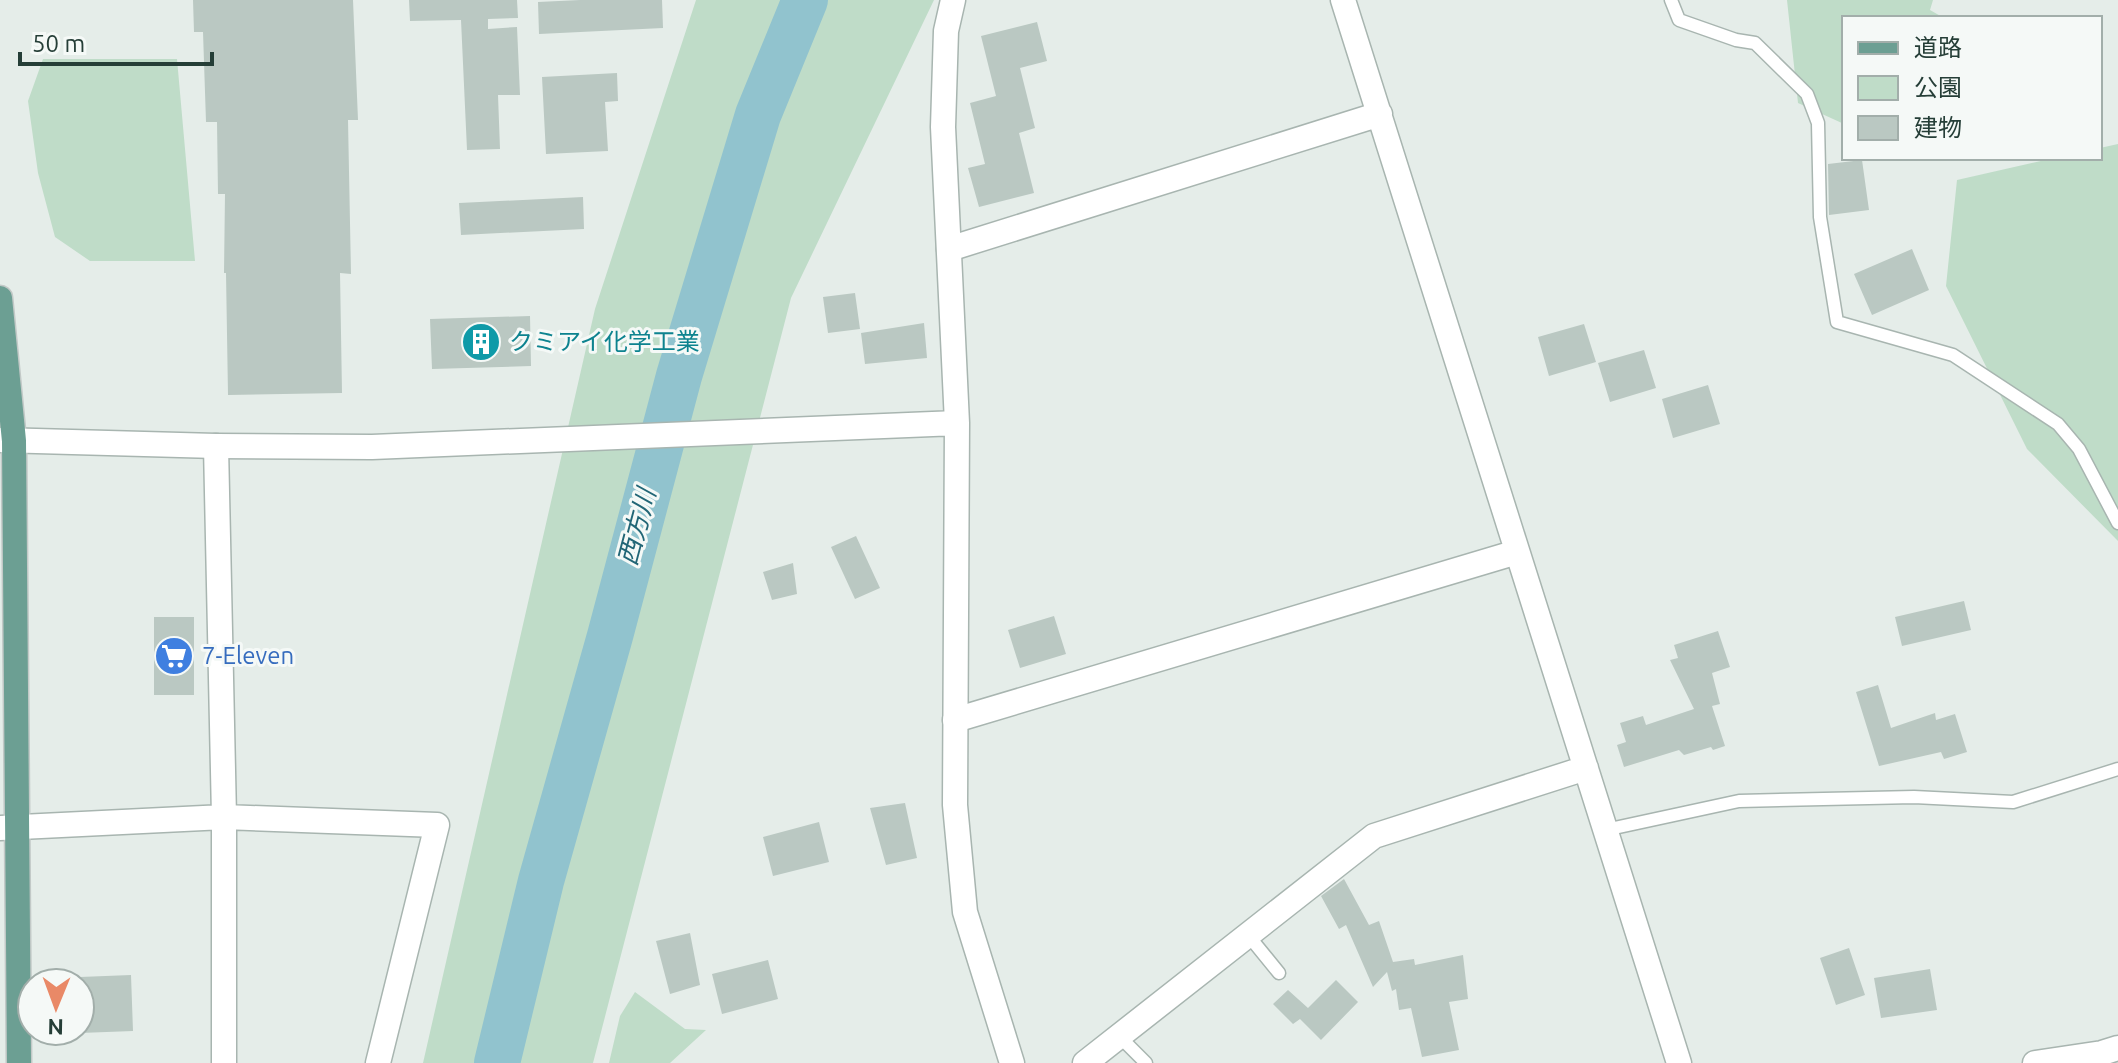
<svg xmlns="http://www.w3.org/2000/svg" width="2118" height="1063" font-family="Ubuntu,'Noto Sans JP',sans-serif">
<rect width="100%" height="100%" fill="#e5ede9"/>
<path fill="#bfdcc8" d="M 696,0 L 934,0 L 791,298 L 593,1063 L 423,1063 L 595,309 Z
M 1787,0 L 1933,0 L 1930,10 L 1944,18 L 1844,18 L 1844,124 L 1798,103 Z
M 43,59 L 177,59 L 195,261 L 90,261 L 55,237 L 38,173 L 28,101 Z
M 2118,144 L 2118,541 L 2027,449 L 1946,286 L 1957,180 L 2054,158 L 2100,158 L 2100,148 Z
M 635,992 L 685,1029 L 706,1030 L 670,1063 L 609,1063 L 620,1016 Z"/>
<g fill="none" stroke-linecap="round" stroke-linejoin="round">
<path stroke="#91c3ce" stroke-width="46" d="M 497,1063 L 541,881 L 610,636 L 679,376 L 758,115 L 805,0"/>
</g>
<path fill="#bac8c2" d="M 193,0 L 353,0 L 358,120 L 348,120 L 351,274 L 340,273 L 342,393 L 228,395 L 226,273 L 224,273 L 225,194 L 218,194 L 217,122 L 206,122 L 203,32 L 194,32 Z
M 409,0 L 517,0 L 518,18 L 488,19 L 488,29 L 517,27 L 520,95 L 498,95 L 500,149 L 467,150 L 461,20 L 410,21 Z
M 580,0 L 662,0 L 663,28 L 539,34 L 538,2 Z
M 1037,22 L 1047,61 L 1020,68 L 1035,128 L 1019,133 L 1034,193 L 979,207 L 968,168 L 985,164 L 970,103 L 996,96 L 981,36 Z
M 617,73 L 618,101 L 605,102 L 608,151 L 546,154 L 542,77 Z
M 1862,160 L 1869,210 L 1829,215 L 1828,164 Z
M 583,197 L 584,229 L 461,235 L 459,203 Z
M 1912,249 L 1929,290 L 1872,315 L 1854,274 Z
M 855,293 L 860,329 L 828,333 L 823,297 Z
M 530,316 L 531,366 L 432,369 L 430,319 Z
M 924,323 L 927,358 L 865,364 L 861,333 Z
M 1584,324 L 1596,362 L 1549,376 L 1538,337 Z
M 1644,350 L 1656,388 L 1610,402 L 1598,363 Z
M 1708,385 L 1720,424 L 1673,438 L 1662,399 Z
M 856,536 L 880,588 L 855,599 L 831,547 Z
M 793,563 L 797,594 L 772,600 L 763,572 Z
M 1964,601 L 1971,630 L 1902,646 L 1895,617 Z
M 1054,616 L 1066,654 L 1020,668 L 1008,630 Z
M 154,617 L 194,617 L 194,695 L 154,695 Z
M 1718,631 L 1730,667 L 1712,673 L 1720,704 L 1712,706 L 1725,746 L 1713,750 L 1711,747 L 1684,755 L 1679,750 L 1624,767 L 1617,745 L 1626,742 L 1620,723 L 1643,716 L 1646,725 L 1694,709 L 1670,660 L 1678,658 L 1674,645 Z
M 1878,685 L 1891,728 L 1935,713 L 1936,720 L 1955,714 L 1967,752 L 1944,759 L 1941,752 L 1879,766 L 1856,692 Z
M 905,803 L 917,858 L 886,865 L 870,808 Z
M 819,822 L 829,862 L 773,876 L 763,837 Z
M 1344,879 L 1369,925 L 1379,921 L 1393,962 L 1414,959 L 1415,965 L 1463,955 L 1468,999 L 1449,1002 L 1459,1050 L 1422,1057 L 1411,1008 L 1399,1010 L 1396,989 L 1392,991 L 1387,972 L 1373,987 L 1346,925 L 1339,929 L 1321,896 Z
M 690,933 L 700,985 L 670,994 L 656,941 Z
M 1849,948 L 1865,995 L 1836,1005 L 1820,958 Z
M 768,960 L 778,999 L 722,1014 L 712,974 Z
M 1930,969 L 1937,1010 L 1881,1018 L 1874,978 Z
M 131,975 L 133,1031 L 80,1033 L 80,977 Z
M 1336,980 L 1358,1002 L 1321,1040 L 1300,1019 L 1293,1024 L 1273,1004 L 1288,990 L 1308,1008 Z"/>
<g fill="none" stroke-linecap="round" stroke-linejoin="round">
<defs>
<path id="service" d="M 1671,0 L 1679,20 L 1736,40 L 1755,43 L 1807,94 L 1818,123 L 1820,217 L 1837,322 L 1953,355 L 2058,424 L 2079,449 L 2118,523
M 1605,830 L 1739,801 L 1914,797 L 2013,802 L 2118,769
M 1248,935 L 1279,973
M 1119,1036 L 1146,1063"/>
<path id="minor" d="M 1343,0 L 1679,1063
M 949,249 L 1380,114
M 216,446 L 224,817 L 224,1063
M 955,720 L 1517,552
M 0,828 L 224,817 L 437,825 L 378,1063
M 1085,1063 L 1374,836 L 1586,768"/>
<path id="tertiary" d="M 953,0 L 946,31 L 943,127 L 957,423 L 955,805 L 965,912 L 1012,1063
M 0,440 L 216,446 L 372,447 L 957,423
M 2035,1063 L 2102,1053 L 2118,1048"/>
<path id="primary" d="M 0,298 L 14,441 L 19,1063"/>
</defs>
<use href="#service" stroke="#a8b5b0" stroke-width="15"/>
<use href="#minor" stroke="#a8b5b0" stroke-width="27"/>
<use href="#tertiary" stroke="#a8b5b0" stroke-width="27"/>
<use href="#primary" stroke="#c2c9c7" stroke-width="27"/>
<use href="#service" stroke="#fff" stroke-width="12"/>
<use href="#minor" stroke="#fff" stroke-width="24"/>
<use href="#tertiary" stroke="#fff" stroke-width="24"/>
<use href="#primary" stroke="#6c9f93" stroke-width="24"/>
</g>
<defs>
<symbol id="building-disc" viewBox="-11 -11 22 22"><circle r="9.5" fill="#0f9aa8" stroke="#f5f9f7"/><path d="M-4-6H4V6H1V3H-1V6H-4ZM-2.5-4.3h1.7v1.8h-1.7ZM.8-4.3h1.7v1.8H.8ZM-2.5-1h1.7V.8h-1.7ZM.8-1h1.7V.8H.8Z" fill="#fff"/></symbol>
<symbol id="supermarket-disc" viewBox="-11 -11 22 22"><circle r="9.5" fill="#3f7fe0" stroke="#f5f9f7"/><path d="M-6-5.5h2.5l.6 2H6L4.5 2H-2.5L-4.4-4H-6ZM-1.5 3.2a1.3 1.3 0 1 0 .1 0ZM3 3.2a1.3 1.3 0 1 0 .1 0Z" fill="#fff"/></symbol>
</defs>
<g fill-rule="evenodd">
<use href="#building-disc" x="459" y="320" width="44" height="44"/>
<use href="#supermarket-disc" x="152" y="634" width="44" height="44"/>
</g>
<g text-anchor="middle" stroke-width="6" stroke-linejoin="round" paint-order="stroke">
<g font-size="24" fill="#0d838f" stroke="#f5f9f7" text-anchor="start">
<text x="509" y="350">クミアイ化学工業</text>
</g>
<g font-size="24" fill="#366cbe" stroke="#f5f9f7" text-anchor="start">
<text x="202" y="664">7-Eleven</text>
</g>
<g font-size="26" font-style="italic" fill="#226676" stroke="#f5f9f7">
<text transform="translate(637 527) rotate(-75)" y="9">西方川</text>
</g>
</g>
<rect x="1842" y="16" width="260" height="144" fill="#f5f9f7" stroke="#a2aeaa" stroke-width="2"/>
<rect x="1858" y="42" width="40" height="12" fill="#6c9f93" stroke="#a2aeaa" stroke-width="2"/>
<text x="1914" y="56" font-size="24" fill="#253e37">道路</text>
<rect x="1858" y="76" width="40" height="24" fill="#bfdcc8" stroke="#a2aeaa" stroke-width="2"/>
<text x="1914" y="96" font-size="24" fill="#253e37">公園</text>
<rect x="1858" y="116" width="40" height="24" fill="#bac8c2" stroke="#a2aeaa" stroke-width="2"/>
<text x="1914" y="136" font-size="24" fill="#253e37">建物</text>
<g transform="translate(56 1007) rotate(181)"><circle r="38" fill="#f5f9f7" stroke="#a2aeaa" stroke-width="2"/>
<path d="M0-6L14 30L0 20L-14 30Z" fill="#e98967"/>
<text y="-12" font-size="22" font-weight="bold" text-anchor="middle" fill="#253e37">N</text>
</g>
<path d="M20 52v12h192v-12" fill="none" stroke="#253e37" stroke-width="4"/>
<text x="32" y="52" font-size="24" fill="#253e37" stroke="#f5f9f7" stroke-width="6" paint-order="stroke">50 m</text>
</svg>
